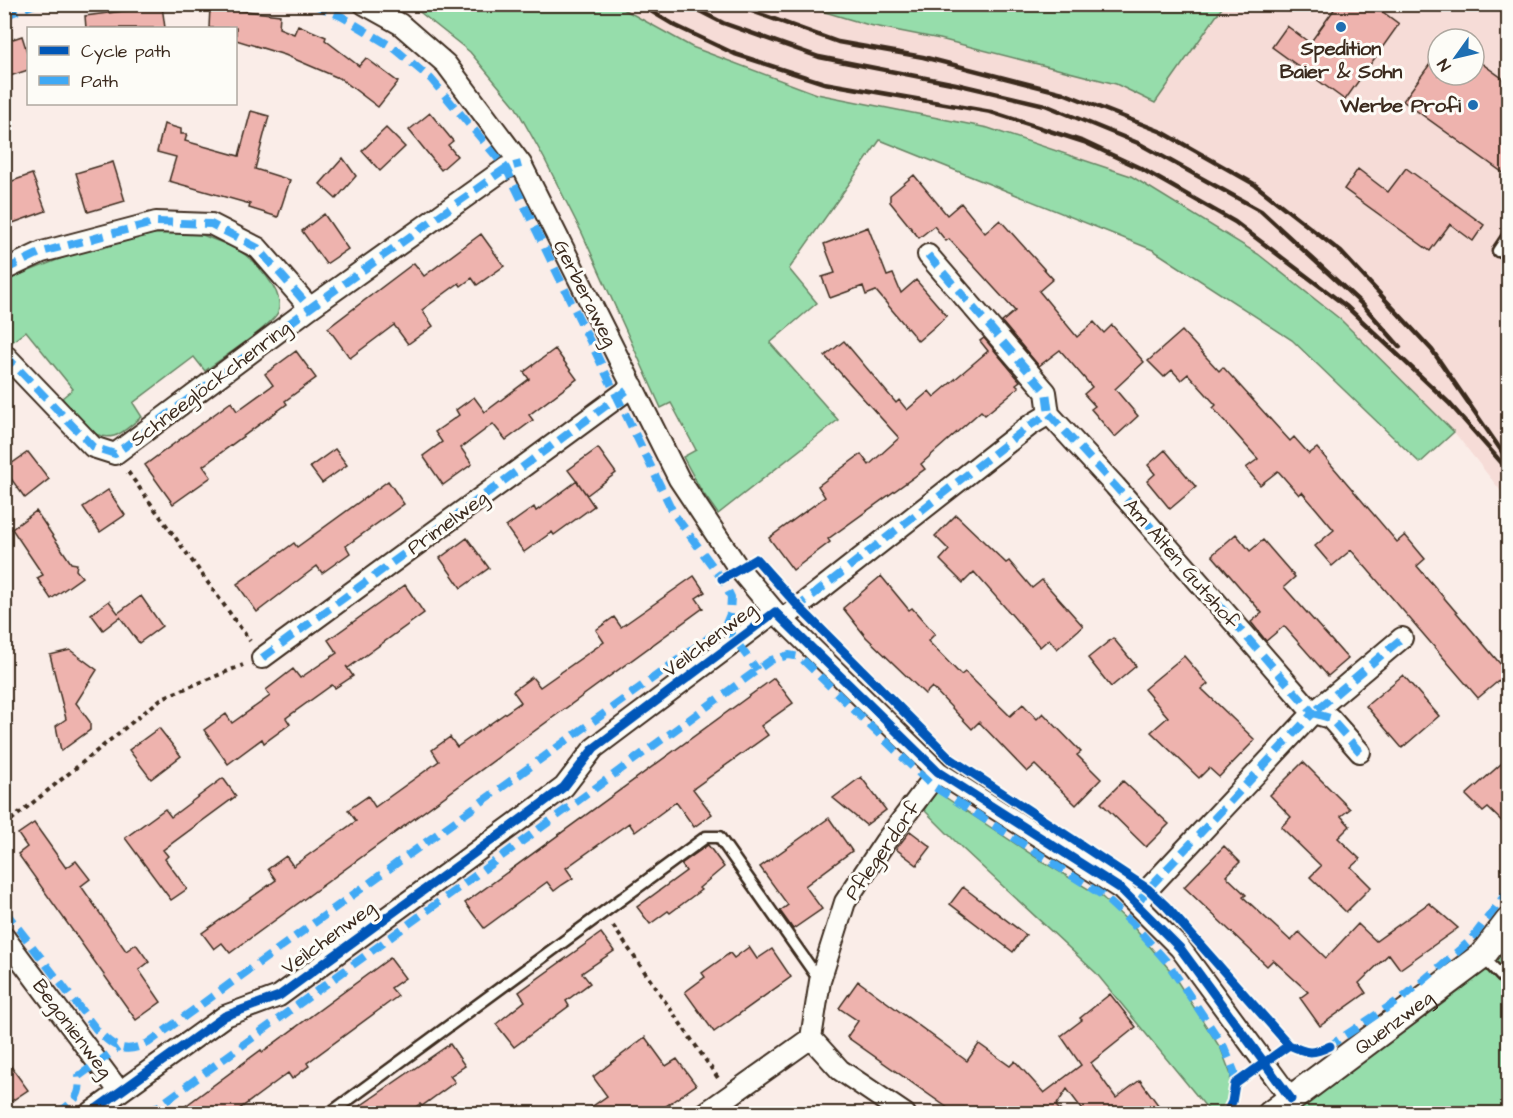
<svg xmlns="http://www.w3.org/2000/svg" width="1513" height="1118" font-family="'Architects Daughter',sans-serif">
<rect width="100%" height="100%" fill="#faede8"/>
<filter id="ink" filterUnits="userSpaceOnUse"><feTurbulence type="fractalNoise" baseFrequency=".0167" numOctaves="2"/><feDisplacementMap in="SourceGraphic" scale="12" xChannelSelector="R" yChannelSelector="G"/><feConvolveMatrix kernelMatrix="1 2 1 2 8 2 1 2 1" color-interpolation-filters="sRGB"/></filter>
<g filter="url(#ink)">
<path fill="#f6dcd7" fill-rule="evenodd" d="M 616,5 L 1508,5 L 1508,500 L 1454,432 L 1340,319 L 1258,254 L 1131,176 L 988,128 L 817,94 L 692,47 ZM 1438,39 L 1474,39 L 1474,75 L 1438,75 Z"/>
<path fill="#96ddab" stroke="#688464" stroke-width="1.5" d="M 411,5 L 616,5 L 692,47 L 817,94 L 988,128 L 1131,176 L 1258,254 L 1340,319 L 1454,432 L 1420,463 L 1292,340 L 1153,250 L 880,140 L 789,269 L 817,303 L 770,343 L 838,420 L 718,514 L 701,490 L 683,457 L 696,450 L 671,403 L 661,408 L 582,233 L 544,158 L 515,106 L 470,52 Z
M 801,5 L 1224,5 L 1155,103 L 1116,84 L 940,39 L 869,25 Z
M 198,233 C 211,239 225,243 237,249 C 253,259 286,291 278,312 C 272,326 219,360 205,371 L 194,357 L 133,403 L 142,417 C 134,422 123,434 114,436 C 90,442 75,414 62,398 L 73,389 L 26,331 L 12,342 L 5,334 L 5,281 C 49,263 94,244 142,235 C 160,232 180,234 198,233 Z
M 936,791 L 1040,860 L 1102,897 L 1130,923 L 1170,970 L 1221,1049 L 1231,1075 L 1228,1102 L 1221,1113 L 1211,1113 L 1096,973 L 963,849 L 924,810 Z
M 1508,939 L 1508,1113 L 1291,1114 L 1461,990 Z"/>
<path fill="#eeb3ae" stroke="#3b2a1e" stroke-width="1.5" d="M 1338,4 L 1372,4 L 1399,24 L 1345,100 L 1272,47 L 1287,26 L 1310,43 Z
M 162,6 L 165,28 L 86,28 L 85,16 Z
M 210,7 L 280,15 L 279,28 L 294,34 L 298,25 L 326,37 L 325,40 L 359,66 L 366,58 L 398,82 L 378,107 L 341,79 L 285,55 L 236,40 L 236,28 L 209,28 Z
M 22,36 L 28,55 L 28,70 L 4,78 L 4,42 Z
M 1438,53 L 1438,75 L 1474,75 L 1474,58 L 1509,83 L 1509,177 L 1403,101 Z
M 251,111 L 269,116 L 255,169 L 290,180 L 278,217 L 249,208 L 250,204 L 169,181 L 176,157 L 157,152 L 164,124 L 181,129 L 181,134 L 187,134 L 185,141 L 239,156 Z
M 430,113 L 453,141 L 448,145 L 457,156 L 441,170 L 409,130 Z
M 386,128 L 405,147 L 380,171 L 362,151 Z
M 343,158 L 356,176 L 336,199 L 320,184 Z
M 113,162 L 125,201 L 88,212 L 76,173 Z
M 1406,168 L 1484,225 L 1473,241 L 1450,224 L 1430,251 L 1344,189 L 1358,169 L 1388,192 Z
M 32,174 L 46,211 L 10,224 L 4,209 L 4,184 Z
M 914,175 L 947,215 L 961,203 L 985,233 L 1000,220 L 1053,279 L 1039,291 L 1077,337 L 1094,322 L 1104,333 L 1112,325 L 1144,362 L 1115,389 L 1138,416 L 1115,437 L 1091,409 L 1095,406 L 1084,394 L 1092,387 L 1060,350 L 1039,366 L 1002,322 L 1015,311 L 973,265 L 949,239 L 946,241 L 934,226 L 919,238 L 890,202 L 890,195 Z
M 324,214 L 348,249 L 326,264 L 302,231 Z
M 868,227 L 887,276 L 893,274 L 901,293 L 916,280 L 947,316 L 918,341 L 876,291 L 866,295 L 863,286 L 830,298 L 822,277 L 835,273 L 824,244 Z
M 481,234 L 504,266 L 477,285 L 472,278 L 461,286 L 459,283 L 422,310 L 433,326 L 408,344 L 394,325 L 350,358 L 328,328 L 414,263 L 424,276 Z
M 1182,331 L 1219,371 L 1223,367 L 1290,441 L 1294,437 L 1309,454 L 1317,448 L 1397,542 L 1405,535 L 1425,559 L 1417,566 L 1508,673 L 1478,698 L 1351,550 L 1332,566 L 1315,546 L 1334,530 L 1302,492 L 1299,495 L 1278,471 L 1260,485 L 1246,468 L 1258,459 L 1213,408 L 1216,405 L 1188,374 L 1181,380 L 1172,370 L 1164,377 L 1148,361 Z
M 984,338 L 1020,381 L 1016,384 L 1019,387 L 985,415 L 981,411 L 921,464 L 925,469 L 828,539 L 830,542 L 793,570 L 769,538 L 825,497 L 818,486 L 861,454 L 869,465 L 899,438 L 825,356 L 844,341 L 896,403 L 899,400 L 907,410 L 929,391 L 934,397 L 988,351 L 980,341 Z
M 555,349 L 577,379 L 529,415 L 533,420 L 506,440 L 493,424 L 461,448 L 472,464 L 443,485 L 423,456 L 442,442 L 435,432 L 459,415 L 456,410 L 474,397 L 485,412 L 529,379 L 524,372 Z
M 296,351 L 316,378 L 285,401 L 287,404 L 203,466 L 211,477 L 173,504 L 145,465 L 231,402 L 237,411 L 273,385 L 265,374 Z
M 598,448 L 616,473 L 587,495 L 568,470 Z
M 335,449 L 347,465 L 322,483 L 310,467 Z
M 1165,450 L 1196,487 L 1170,509 L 1147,481 L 1155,474 L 1148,465 Z
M 28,452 L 49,479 L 25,498 L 4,469 Z
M 388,481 L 404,504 L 346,546 L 350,553 L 322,573 L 317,566 L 257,612 L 237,584 L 294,543 L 297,547 Z
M 577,481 L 594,506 L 554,535 L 552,532 L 524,552 L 506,527 L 534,507 L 536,511 Z
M 108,490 L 125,515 L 100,532 L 83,507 Z
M 36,511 L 71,563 L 77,564 L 76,570 L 82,577 L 51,599 L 37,578 L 43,575 L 12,529 Z
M 956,515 L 1006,563 L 1009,561 L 1032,588 L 1042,580 L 1083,626 L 1057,649 L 1049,639 L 1040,647 L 974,572 L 963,583 L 940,560 L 949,550 L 935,536 Z
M 1236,534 L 1250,551 L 1263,540 L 1295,577 L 1284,587 L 1348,659 L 1328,676 L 1284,626 L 1266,641 L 1251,622 L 1262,613 L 1212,555 Z
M 467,538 L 489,568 L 461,588 L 440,558 Z
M 694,576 L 705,592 L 696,598 L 703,608 L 230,953 L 222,943 L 214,949 L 202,933 L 276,880 L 268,869 L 286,856 L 293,866 L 356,821 L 348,810 L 368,796 L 375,807 L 439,761 L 432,750 L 450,737 L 457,747 L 521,702 L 513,691 L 532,677 L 540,687 L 604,642 L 596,630 L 614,617 L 621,627 Z
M 881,576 L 909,610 L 912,608 L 935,634 L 928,641 L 961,675 L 965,672 L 1010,716 L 1023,704 L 1037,719 L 1043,713 L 1081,752 L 1077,755 L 1101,779 L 1076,805 L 1035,765 L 1027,772 L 979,722 L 972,729 L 932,687 L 925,694 L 866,637 L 843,608 Z
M 405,585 L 424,613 L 348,668 L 346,666 L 353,676 L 335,688 L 332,685 L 286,718 L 290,724 L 264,743 L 262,739 L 228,764 L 204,730 L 226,714 L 232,723 L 270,696 L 266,690 L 293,669 L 300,678 L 337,653 L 328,640 Z
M 141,596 L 162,626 L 139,643 L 120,617 L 103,630 L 91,614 L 109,601 L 118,613 Z
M 1113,638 L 1136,666 L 1111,687 L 1088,658 Z
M 70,650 L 97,670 L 76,703 L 90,722 L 90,730 L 61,751 L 56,726 L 66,719 L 50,655 Z
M 1184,656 L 1208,684 L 1202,689 L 1255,740 L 1219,777 L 1209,768 L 1199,778 L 1151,732 L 1168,717 L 1144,689 Z
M 1403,675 L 1439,716 L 1402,748 L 1366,706 Z
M 774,678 L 793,703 L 761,726 L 768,735 L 693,789 L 712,814 L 694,827 L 676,802 L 635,832 L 629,823 L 566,868 L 573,878 L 562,885 L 554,891 L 547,882 L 484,928 L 465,903 Z
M 159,728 L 181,756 L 151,779 L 129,750 Z
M 1509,757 L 1509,828 L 1488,808 L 1483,812 L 1466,795 Z
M 1303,762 L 1350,809 L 1341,816 L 1350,826 L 1338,838 L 1360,859 L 1351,867 L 1371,887 L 1346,912 L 1310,877 L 1321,866 L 1281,827 L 1291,817 L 1270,795 Z
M 861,777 L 886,810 L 866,825 L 833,798 Z
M 223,778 L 236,796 L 163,850 L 168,856 L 165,859 L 187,889 L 171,900 L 125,838 L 165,809 L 171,817 Z
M 1123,781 L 1169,824 L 1146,847 L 1101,803 Z
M 829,818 L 852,851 L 805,886 L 822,909 L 793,929 L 780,911 L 788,905 L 760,867 Z
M 34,823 L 66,868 L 76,861 L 90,879 L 81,886 L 126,951 L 136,944 L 149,962 L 139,970 L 161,1002 L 136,1020 L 18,854 L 27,847 L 18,834 Z
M 910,831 L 931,847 L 917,865 L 896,849 Z
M 708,845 L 724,867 L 699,888 L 701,890 L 670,913 L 668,911 L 650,924 L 637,907 L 686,871 L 681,864 Z
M 1224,846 L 1240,862 L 1226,876 L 1246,895 L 1243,897 L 1291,941 L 1299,932 L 1326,958 L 1358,924 L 1376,941 L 1429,903 L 1458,928 L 1400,969 L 1389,954 L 1359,983 L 1366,993 L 1320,1026 L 1300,998 L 1308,992 L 1273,960 L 1267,966 L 1184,887 Z
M 963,887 L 1026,935 L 1013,952 L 950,904 Z
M 601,933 L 614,951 L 582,973 L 590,983 L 566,1001 L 569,1006 L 514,1047 L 496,1024 L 525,1001 L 519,992 Z
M 749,947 L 757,959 L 772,949 L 791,977 L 714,1032 L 685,992 L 705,977 L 702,973 L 730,953 L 734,958 Z
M 390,958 L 405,978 L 391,988 L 398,996 L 307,1063 L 309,1066 L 292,1079 L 288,1073 L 234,1113 L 176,1113 L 261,1050 L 262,1052 Z
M 858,981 L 967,1061 L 979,1044 L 1010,1066 L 1015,1061 L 1044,1093 L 1081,1065 L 1061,1036 L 1082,1020 L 1080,1018 L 1110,994 L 1136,1027 L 1091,1063 L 1116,1098 L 1140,1080 L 1164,1113 L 1085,1113 L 1067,1089 L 1056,1106 L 1063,1113 L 955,1113 L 847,1037 L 858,1021 L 839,1008 Z
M 645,1037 L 666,1066 L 677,1059 L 696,1085 L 656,1113 L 583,1113 L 607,1096 L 593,1077 Z
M 450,1044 L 465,1066 L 450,1076 L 455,1082 L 422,1106 L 420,1104 L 407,1113 L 350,1113 Z
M 4,1057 L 28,1090 L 4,1106 Z"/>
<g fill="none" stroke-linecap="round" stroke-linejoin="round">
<defs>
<path id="service" d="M 1498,251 L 1508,236
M 1482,956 L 1508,983
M 329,1114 L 706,837 L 719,837 L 820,981"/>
<path id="minor" d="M 364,4 L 400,24 L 446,64 L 521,164 L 679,479 L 739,569 L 775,612 L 938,772 L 1121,889 L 1180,948 L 1291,1099
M 928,255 L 1046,392 L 1049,414
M 4,270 L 42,252 L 156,222 L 211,224 L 258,248 L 310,308
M 4,354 L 93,447 L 115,454 L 310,308 L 506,168 L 521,164
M 783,619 L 1029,426 L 1049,414 L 1115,486 L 1313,713 L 1148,889 L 1137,905
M 262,658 L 633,386
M 1360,752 L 1330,718 L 1313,713 L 1402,638
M 4,937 L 119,1091
M 811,1038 L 820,981 L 845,902 L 885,842 L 938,772
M 89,1114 L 225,1016 L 279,996 L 528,814 L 564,787 L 594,748 L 775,612
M 704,1114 L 811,1038 L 840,1070 L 905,1114"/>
<g id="tertiary">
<path id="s1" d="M 1271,1114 L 1482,956 L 1508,922"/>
</g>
</defs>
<use href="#service" stroke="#3b2a1e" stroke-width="15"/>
<use href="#minor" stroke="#3b2a1e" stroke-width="24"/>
<use href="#tertiary" stroke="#3b2a1e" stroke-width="30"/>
<path stroke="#3b2a1e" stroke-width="4" stroke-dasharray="4.5 4.5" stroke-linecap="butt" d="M 128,472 L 250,641
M 4,826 L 162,698 L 243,665
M 613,926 L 718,1078"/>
<use href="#service" stroke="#fdfcf7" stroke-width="10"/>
<use href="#minor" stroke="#fdfcf7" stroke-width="20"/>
<use href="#tertiary" stroke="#fdfcf7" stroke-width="26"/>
<path stroke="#3b2a1e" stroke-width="4.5" d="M 639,4 L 676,26 L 735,54 L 824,83 L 991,112 L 1084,142 L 1140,168 L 1235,222 L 1346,306 L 1449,403 L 1508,470
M 686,4 L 723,23 L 819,57 L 956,84 L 1045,105 L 1138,143 L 1261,211 L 1363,305 L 1400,347
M 732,4 L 838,42 L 923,57 L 1063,93 L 1162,132 L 1254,184 L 1341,252 L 1432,350 L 1505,456"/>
<path stroke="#3fa9f5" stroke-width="8" stroke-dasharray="15 8" stroke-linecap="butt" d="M 4,16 L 35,4
M 928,255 L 1046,392 L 1049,414
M 4,270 L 42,252 L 156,222 L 211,224 L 258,248 L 310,308
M 4,354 L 93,447 L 115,454 L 310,308 L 506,168 L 521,164
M 794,610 L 1029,426 L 1049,414 L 1115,486 L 1313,713 L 1148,889 L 1137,905
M 725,626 L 757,670
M 262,658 L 633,386
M 1360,752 L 1330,718 L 1313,713 L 1402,638
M 4,910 L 96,1029 C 113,1047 124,1055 148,1043 L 725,626 L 730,614 L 731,597 L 722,579 L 674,514 L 506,168 L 431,79 L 394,48 L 341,16 L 313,4
M 1326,1048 L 1405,996 L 1470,941 L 1508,891
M 57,1114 C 73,1102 82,1098 79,1076 L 118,1048
M 148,1114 L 771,660 L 789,655 L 800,657 L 930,784 L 1102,895 L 1132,923 L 1167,962 L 1224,1047 L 1234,1071 L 1235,1084"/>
<defs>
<path id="cycleway" d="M 722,579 L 756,559 L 798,606 L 951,759 L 1148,889 L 1166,906 L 1289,1045 C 1307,1053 1312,1055 1330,1046
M 89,1114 L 225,1016 L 279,996 L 528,814 L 564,787 L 594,748 L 775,612 L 938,772 L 1121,889 L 1180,948 L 1291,1099
M 1226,1114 L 1232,1102 L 1235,1084 L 1289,1045"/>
</defs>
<use href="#cycleway" stroke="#fdfcf7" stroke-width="13"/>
<use href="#cycleway" stroke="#0057b8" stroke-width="9"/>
</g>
</g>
<g fill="#1f6fb2" stroke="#fdfcf7" stroke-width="2">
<circle cx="1341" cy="27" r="6"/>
<circle cx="1473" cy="105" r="6"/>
</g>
<g text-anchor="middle" stroke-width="6" stroke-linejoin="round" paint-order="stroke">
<g font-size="20" font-weight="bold" fill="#3b2a1e" stroke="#fdfcf7">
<text x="1341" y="55">Spedition<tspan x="1341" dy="23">Baier &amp; Sohn</tspan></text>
<text x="1461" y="112" text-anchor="end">Werbe Profi</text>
</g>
<g font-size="20" fill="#3b2a1e" stroke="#fdfcf7">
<text transform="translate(586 293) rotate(63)" y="7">Gerberaweg</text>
<text transform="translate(210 383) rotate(-37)" y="7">Schneeglöckchenring</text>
<text transform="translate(447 522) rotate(-36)" y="7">Primelweg</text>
<text transform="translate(1182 563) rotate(49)" y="7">Am Alten Gutshof</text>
<text transform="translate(709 639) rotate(-37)" y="7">Veilchenweg</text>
<text transform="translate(882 850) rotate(-55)" y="7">Pflegerdorf</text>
<text transform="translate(328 937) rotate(-36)" y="7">Veilchenweg</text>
<text dy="7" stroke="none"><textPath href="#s1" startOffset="153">Quenzweg</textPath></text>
<text transform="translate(73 1028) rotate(53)" y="7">Begonienweg</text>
</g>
</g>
<rect width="1513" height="1118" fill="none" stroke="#fdfcf7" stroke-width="24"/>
<rect x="12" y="12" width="1489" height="1094" fill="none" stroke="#3b2a1e" stroke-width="2" filter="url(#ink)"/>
<rect x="27" y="27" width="210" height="78" fill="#fdfcf7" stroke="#afa8a0" stroke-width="1.5"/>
<rect x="39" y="46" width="30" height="9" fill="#0057b8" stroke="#afa8a0" stroke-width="1.5"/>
<text x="81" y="57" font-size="18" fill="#3b2a1e">Cycle path</text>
<rect x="39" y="76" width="30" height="9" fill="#3fa9f5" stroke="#afa8a0" stroke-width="1.5"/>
<text x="81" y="87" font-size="18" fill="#3b2a1e">Path</text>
<g transform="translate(1456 57) rotate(236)"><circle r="28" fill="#fdfcf7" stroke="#afa8a0" stroke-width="1.5"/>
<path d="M0-4.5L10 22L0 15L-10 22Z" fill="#1f6fb2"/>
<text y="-9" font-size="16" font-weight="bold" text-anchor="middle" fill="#3b2a1e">N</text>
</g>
</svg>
